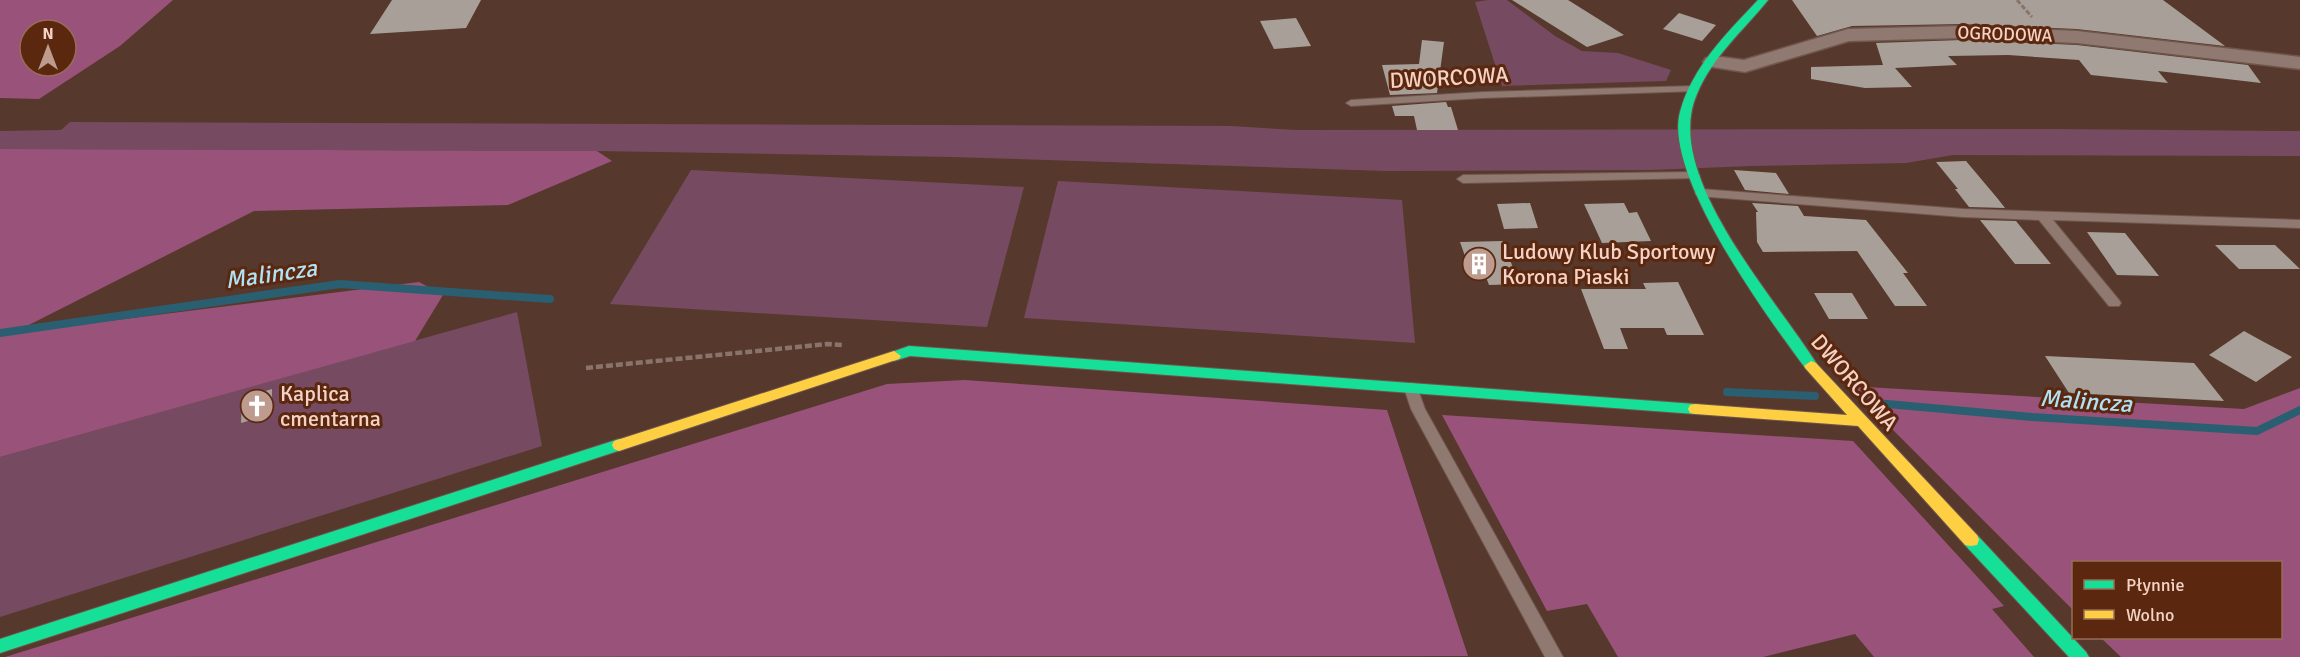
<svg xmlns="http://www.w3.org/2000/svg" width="2300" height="657" font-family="Signika,sans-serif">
<rect width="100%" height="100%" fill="#56392c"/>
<path fill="#764b61" d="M 1488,0 L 1507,0 L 1555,36 L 1582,51 L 1618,53 L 1671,70 L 1666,81 L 1502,86 L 1475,2 Z
M 70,122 L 1231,126 L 1296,130 L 2051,129 L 2300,131 L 2300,156 L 1953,155 L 1906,163 L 1751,166 L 1651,170 L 1387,171 L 952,157 L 597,151 L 0,149 L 0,131 L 61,130 Z
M 691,170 L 1024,187 L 987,327 L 610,304 Z
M 1058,181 L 1402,200 L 1415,343 L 1024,318 Z
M 517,312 L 542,446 L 0,617 L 0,457 Z"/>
<path fill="#99537a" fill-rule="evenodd" d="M 0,0 L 173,0 L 120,46 L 39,99 L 0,98 ZM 30,30 L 66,30 L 66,66 L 30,66 Z
M 0,149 L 597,151 L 612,161 L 508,205 L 254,211 L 13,333 L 419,282 L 443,295 L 415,341 L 0,457 Z
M 965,380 L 1387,410 L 1468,656 L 5,657 L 887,384 Z
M 1849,386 L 2244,409 L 2300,388 L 2300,657 L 2121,657 L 2101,638 L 2280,638 L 2280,562 L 2074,562 L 2073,610 Z
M 1442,415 L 1853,441 L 2004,606 L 1992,609 L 2034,657 L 1874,657 L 1855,634 L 1763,657 L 1618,657 L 1587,604 L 1547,611 Z"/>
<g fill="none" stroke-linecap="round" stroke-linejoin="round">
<path stroke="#2a5f71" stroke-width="8" d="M 0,333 L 340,284 L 550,299
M 1727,392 L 1815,396
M 1865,402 L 2032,417 L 2257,431 L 2300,410"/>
</g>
<path fill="#a8a098" d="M 392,0 L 481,0 L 466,28 L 370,34 Z
M 1512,0 L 1568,0 L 1624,35 L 1587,47 Z
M 1792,0 L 2163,0 L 2225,46 L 2077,29 L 1962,24 L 1852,26 L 1817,36 Z
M 1679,13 L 1716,25 L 1702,41 L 1663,29 Z
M 1296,18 L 1311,46 L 1274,49 L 1260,21 Z
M 1422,40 L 1444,42 L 1437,93 L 1390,95 L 1382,65 L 1419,64 Z
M 1962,40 L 2077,45 L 2248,65 L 2261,83 L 2158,71 L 2168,83 L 2091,75 L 2079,60 L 2008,55 L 1948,56 L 1957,65 L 1895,68 L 1912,87 L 1865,88 L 1811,79 L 1811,67 L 1883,65 L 1876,43 Z
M 1446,102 L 1448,107 L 1451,107 L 1458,130 L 1417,130 L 1414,116 L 1395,116 L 1392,106 Z
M 1966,161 L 1998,199 L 2005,208 L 1969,207 L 1955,189 L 1958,189 L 1936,162 Z
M 1734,170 L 1776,173 L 1789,194 L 1745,190 Z
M 1530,203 L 1538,228 L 1504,229 L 1497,204 Z
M 1624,203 L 1629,213 L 1637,212 L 1651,241 L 1602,243 L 1584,204 Z
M 1752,203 L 1798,206 L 1804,216 L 1866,220 L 1908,273 L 1903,273 L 1927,306 L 1895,306 L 1857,251 L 1763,252 L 1757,242 L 1756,212 L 1758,212 Z
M 1980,220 L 2016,221 L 2051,264 L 2015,264 Z
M 2087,232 L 2125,233 L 2159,276 L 2117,275 Z
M 1503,241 L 1519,284 L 1489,285 L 1484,272 L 1471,273 L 1460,242 Z
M 2215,245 L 2275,245 L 2300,269 L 2239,269 Z
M 1678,282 L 1704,335 L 1667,335 L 1664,328 L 1620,328 L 1628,349 L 1604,349 L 1581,289 L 1646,289 L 1643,283 Z
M 1814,293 L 1852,293 L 1868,319 L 1829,319 Z
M 2244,331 L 2262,341 L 2292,357 L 2256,382 L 2209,355 Z
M 2045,356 L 2194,363 L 2224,401 L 2069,393 Z
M 272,389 L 272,414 L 241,423 L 242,398 Z"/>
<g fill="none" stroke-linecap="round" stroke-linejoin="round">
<defs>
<path id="lane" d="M 1694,86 L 1698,87 L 1698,91 L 1483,98 L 1351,106 L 1346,103 L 1351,100 L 1483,92 Z
M 1694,172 L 1700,176 L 1698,178 L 1463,183 L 1457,179 L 1463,175 Z
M 1701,189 L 1963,209 L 2300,220 L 2300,228 L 2053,220 L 2119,300 L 2121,303 L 2119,306 L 2109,306 L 2039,220 L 1963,217 L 1697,196 L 1695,193 Z
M 1411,383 L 1416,384 L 1425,409 L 1563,657 L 1545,657 L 1411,409 L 1404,388 L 1406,384 Z"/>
<path id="street" d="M 1962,26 L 2077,31 L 2300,57 L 2300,69 L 2077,43 L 1962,38 L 1849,41 L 1745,72 L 1706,66 L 1703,62 L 1706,58 L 1713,56 L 1744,60 L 1848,29 Z"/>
<path id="fast" d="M 1758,0 L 1768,0 C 1743,31 1713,56 1697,94 C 1661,175 1777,299 1818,366 L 1811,371 L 1806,369 C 1768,318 1663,175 1680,112 C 1692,67 1727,33 1758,0 Z
M 909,346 L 1695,404 L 1700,405 L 1702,409 L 1700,413 L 1695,414 L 910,356 L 894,361 L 887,356 L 889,353 Z
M 619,439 L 624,441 L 626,445 L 624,449 L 0,653 L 0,639 Z
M 1971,534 L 1977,535 L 2086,652 L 2089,657 L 2069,657 L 1965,545 L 1963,540 L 1965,535 Z"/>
<path id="slow" d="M 894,351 L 901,356 L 899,359 L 619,451 L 614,449 L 612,445 L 614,441 Z
M 1811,361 L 1816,363 L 1977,535 L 1979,540 L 1977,545 L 1971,546 L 1965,545 L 1858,426 L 1695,414 L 1690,413 L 1688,409 L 1690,405 L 1695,404 L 1847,415 L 1806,369 L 1804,366 Z"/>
</defs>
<use href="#lane" stroke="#70564c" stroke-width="2"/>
<use href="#street" stroke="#70564c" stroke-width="3"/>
<use href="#fast" stroke="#70564c" stroke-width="2"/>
<use href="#slow" stroke="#70564c" stroke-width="2"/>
<path stroke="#89746c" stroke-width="3" stroke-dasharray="5 2" stroke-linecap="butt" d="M 2017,0 L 2032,17"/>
<path stroke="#89746c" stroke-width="4.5" stroke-dasharray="7 3" stroke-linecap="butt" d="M 586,368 L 827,344 L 843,345"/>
<use href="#lane" fill="#8f7970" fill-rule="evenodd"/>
<use href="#street" fill="#8f7970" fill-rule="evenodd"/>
<use href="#fast" fill="#16e098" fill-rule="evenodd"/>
<use href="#slow" fill="#ffcf43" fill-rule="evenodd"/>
</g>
<defs>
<symbol id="building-disc" viewBox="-11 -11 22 22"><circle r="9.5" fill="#bd9c8f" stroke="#5b280f"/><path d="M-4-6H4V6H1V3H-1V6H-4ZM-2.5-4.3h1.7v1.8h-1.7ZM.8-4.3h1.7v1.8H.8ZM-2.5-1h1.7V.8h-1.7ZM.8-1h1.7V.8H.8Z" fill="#fff"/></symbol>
<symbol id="church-disc" viewBox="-11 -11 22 22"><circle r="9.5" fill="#bd9c8f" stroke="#5b280f"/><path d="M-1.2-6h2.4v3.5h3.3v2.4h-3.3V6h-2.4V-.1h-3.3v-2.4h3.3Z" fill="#fff"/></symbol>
</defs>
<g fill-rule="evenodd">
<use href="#building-disc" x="1460" y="245" width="38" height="38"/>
<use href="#church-disc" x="238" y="387" width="38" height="38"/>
</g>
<g text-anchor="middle" stroke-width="6" stroke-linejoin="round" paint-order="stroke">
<g font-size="18" fill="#f4d2c5" stroke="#5b280f">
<text transform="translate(2005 34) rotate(2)" y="6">OGRODOWA</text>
</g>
<g font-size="22" fill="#f4d2c5" stroke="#5b280f">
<text transform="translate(1449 77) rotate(-3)" y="8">DWORCOWA</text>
<text transform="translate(1855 382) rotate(49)" y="8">DWORCOWA</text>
</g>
<g font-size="22" fill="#f4d2c5" stroke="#5b280f" text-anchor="start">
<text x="1502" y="259">Ludowy Klub Sportowy<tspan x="1502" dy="25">Korona Piaski</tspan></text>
<text x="280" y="401">Kaplica<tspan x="280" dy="25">cmentarna</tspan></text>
</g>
<g font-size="24" font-style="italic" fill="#afe2f5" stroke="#5b280f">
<text transform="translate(271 274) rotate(-8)" y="8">Malincza</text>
<text transform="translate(2086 401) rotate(4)" y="8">Malincza</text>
</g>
</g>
<rect x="2072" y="561" width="210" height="78" fill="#5b280f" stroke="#986c58" stroke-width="1.5"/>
<rect x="2084" y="580" width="30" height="9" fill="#16e098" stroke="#986c58" stroke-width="1.5"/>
<text x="2126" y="591" font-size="18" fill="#f4d2c5">Płynnie</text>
<rect x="2084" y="610" width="30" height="9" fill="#ffcf43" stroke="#986c58" stroke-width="1.5"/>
<text x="2126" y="621" font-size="18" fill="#f4d2c5">Wolno</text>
<g transform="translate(48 48)"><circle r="28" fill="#5b280f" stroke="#986c58" stroke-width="1.5"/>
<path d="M0-4.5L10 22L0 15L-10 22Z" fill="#bd9c8f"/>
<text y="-9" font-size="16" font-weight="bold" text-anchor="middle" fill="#f4d2c5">N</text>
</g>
</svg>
